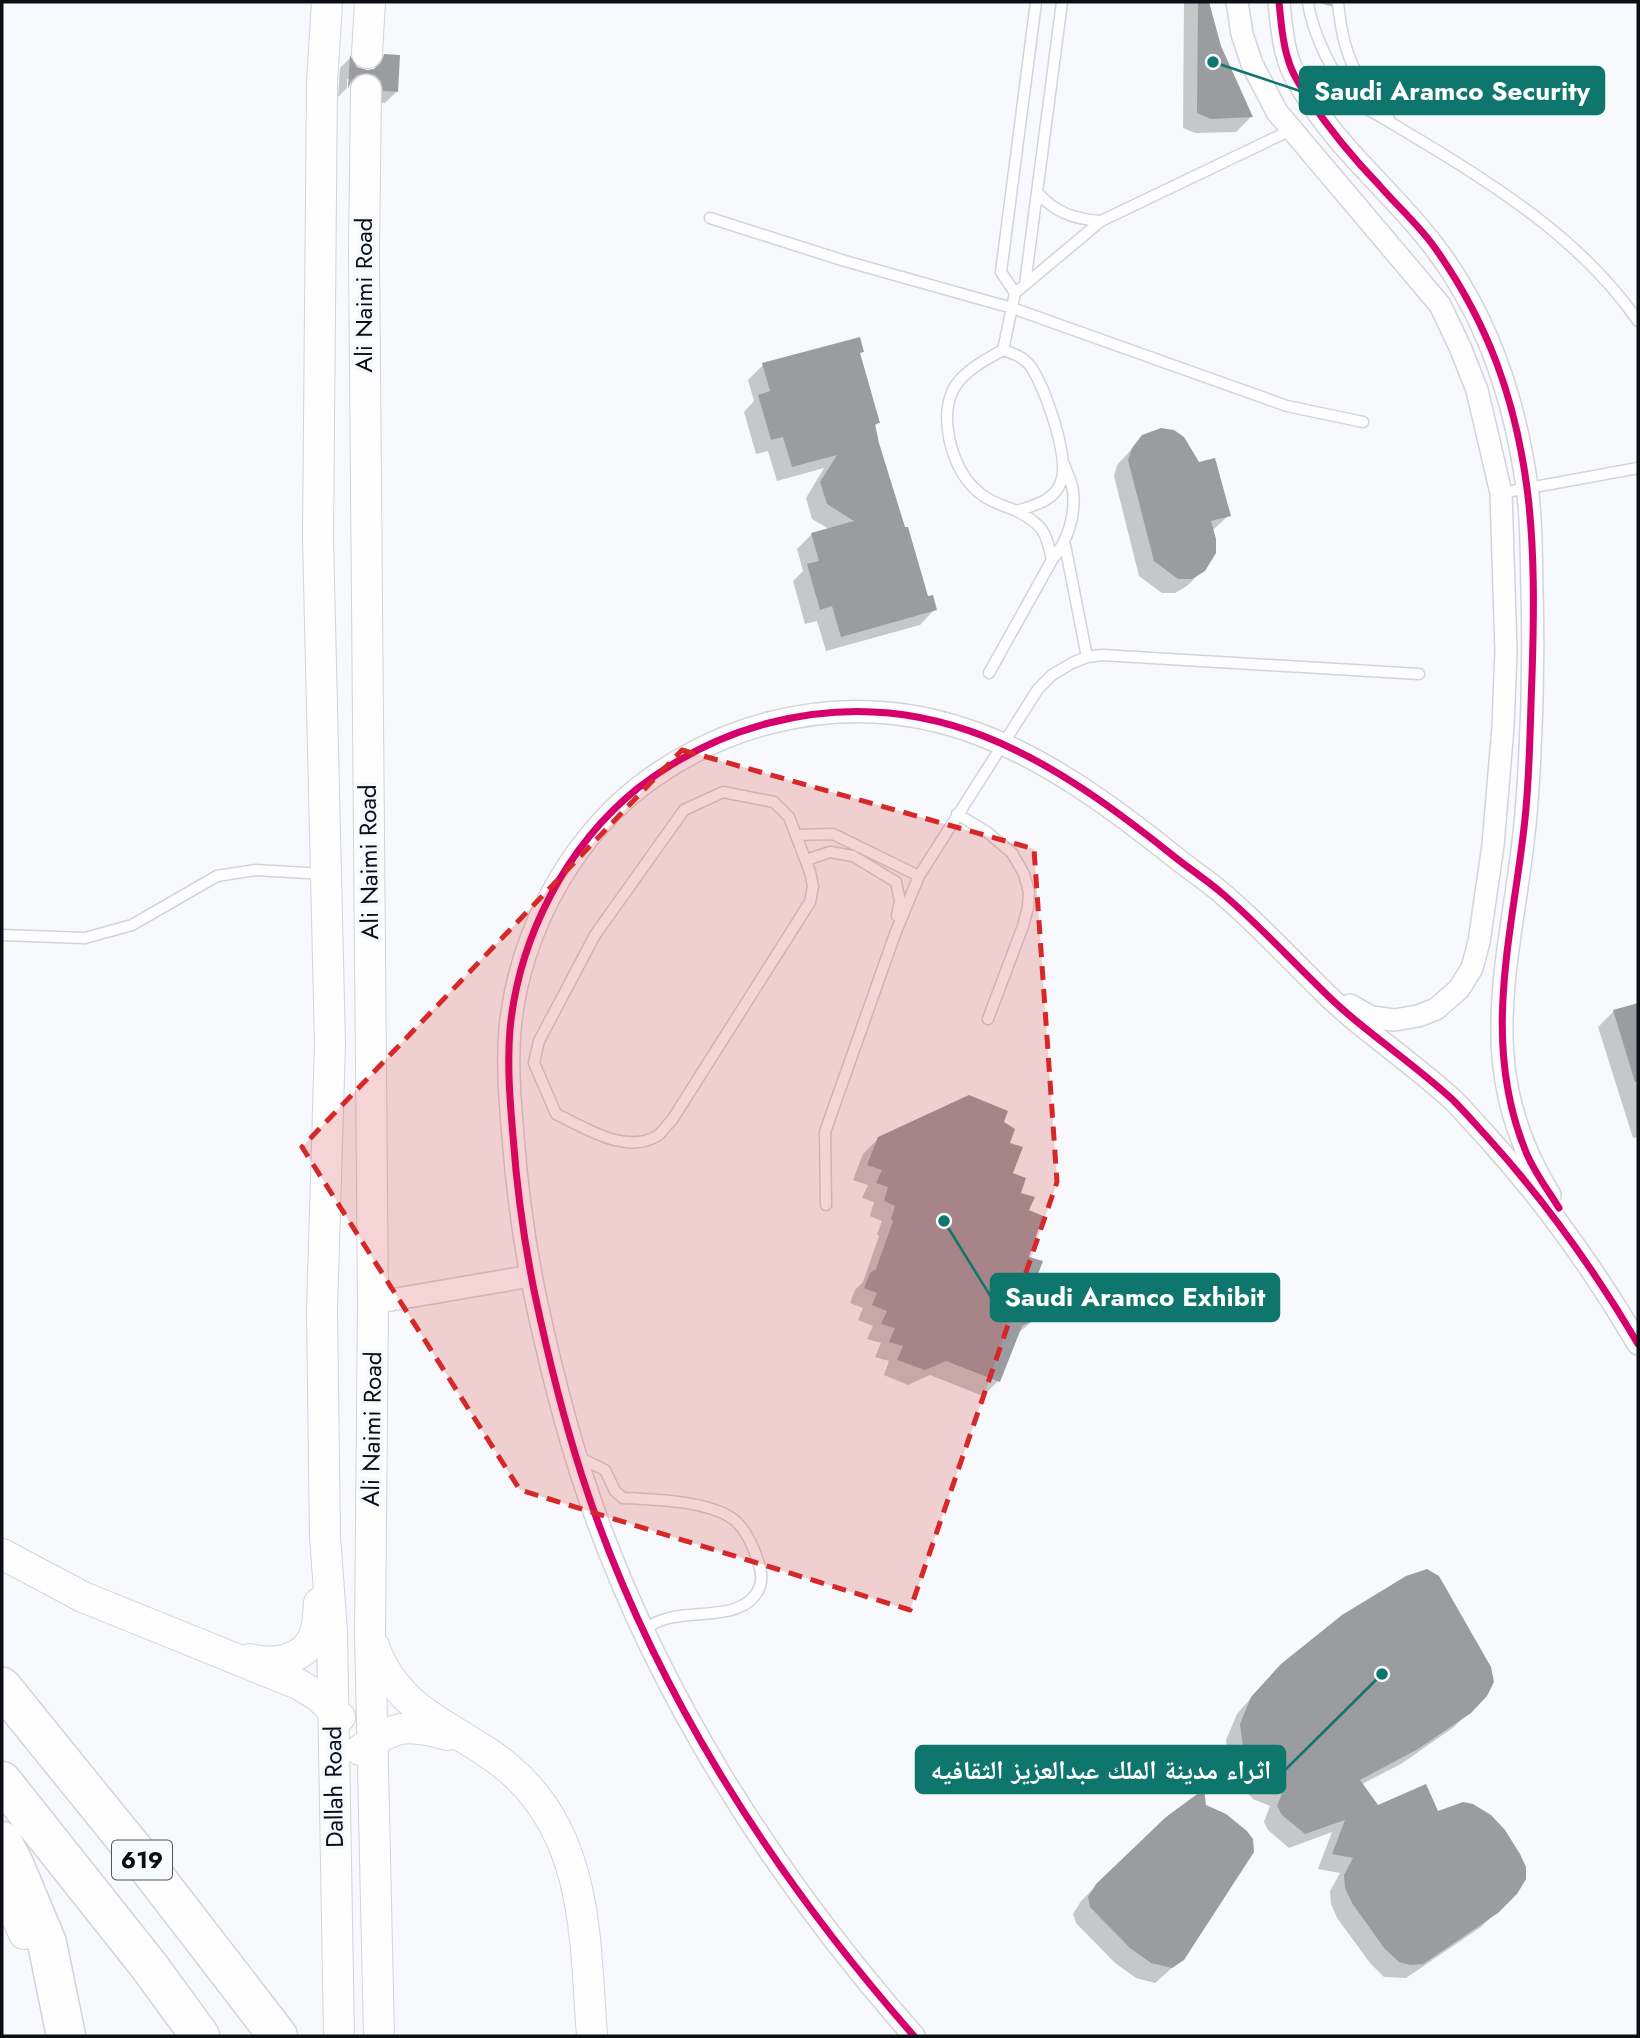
<svg xmlns="http://www.w3.org/2000/svg" width="1640" height="2038" font-family="Jost,'Noto Naskh Arabic',sans-serif">
<rect width="100%" height="100%" fill="#f7f9fc"/>
<path fill="#0003" d="M 1184,2 L 1207,2 L 1219,46 L 1251,117 L 1236,132 L 1195,133 L 1183,128 Z
M 1318,2 L 1341,2 L 1335,8 Z
M 385,56 L 397,91 L 385,103 L 373,102 L 355,83 L 350,84 L 351,79 L 347,79 L 347,88 L 338,97 L 340,68 L 350,58 L 356,69 L 372,71 Z
M 862,351 L 859,355 L 878,423 L 874,427 L 878,443 L 927,598 L 935,609 L 920,625 L 826,651 L 817,621 L 805,624 L 793,581 L 803,571 L 797,549 L 812,534 L 829,529 L 812,519 L 806,498 L 824,468 L 777,481 L 768,451 L 756,454 L 744,412 L 754,401 L 748,380 L 763,365 Z
M 1143,437 L 1229,515 L 1212,531 L 1203,570 L 1187,586 L 1175,593 L 1162,593 L 1139,576 L 1114,476 L 1117,465 Z
M 1638,1004 L 1638,1137 L 1633,1138 L 1598,1027 L 1613,1012 Z
M 1002,1123 L 1008,1144 L 1011,1174 L 1027,1211 L 1027,1259 L 1036,1275 L 1035,1319 L 1016,1335 L 998,1381 L 983,1396 L 930,1375 L 908,1385 L 884,1375 L 889,1361 L 875,1357 L 881,1343 L 867,1339 L 873,1326 L 858,1320 L 863,1308 L 850,1303 L 855,1290 L 863,1282 L 879,1236 L 877,1234 L 882,1221 L 870,1216 L 874,1202 L 862,1198 L 868,1185 L 853,1180 L 863,1154 L 879,1138 Z
M 1266,1681 L 1486,1695 L 1454,1727 L 1401,1764 L 1362,1784 L 1378,1807 L 1438,1813 L 1516,1893 L 1481,1927 L 1406,1978 L 1384,1977 L 1370,1963 L 1337,1918 L 1331,1904 L 1330,1891 L 1340,1873 L 1318,1869 L 1332,1832 L 1289,1848 L 1268,1830 L 1264,1822 L 1270,1806 L 1253,1799 L 1239,1784 L 1229,1762 L 1226,1740 L 1237,1714 Z
M 1205,1806 L 1182,1959 L 1155,1983 L 1136,1978 L 1115,1963 L 1076,1923 L 1073,1914 L 1081,1901 L 1097,1885 Z"/>
<path fill="#9b9ca0" d="M 1198,2 L 1209,2 L 1221,46 L 1253,117 L 1211,119 L 1197,113 Z
M 384,54 L 400,55 L 398,92 L 383,91 L 381,81 L 375,75 L 367,73 L 357,75 L 351,81 L 348,89 L 350,55 L 357,67 L 367,70 L 374,69 L 381,63 Z
M 860,337 L 864,352 L 860,353 L 880,423 L 875,424 L 879,443 L 905,527 L 908,527 L 928,596 L 933,595 L 937,610 L 841,637 L 832,606 L 820,610 L 807,564 L 819,561 L 811,533 L 854,521 L 827,504 L 820,482 L 837,455 L 792,467 L 783,437 L 771,440 L 758,395 L 770,391 L 762,363 Z
M 1161,428 L 1174,430 L 1184,437 L 1199,462 L 1215,458 L 1231,516 L 1211,521 L 1216,539 L 1216,553 L 1205,571 L 1192,579 L 1178,579 L 1154,561 L 1128,460 L 1132,448 L 1142,435 Z
M 1638,1003 L 1638,1082 L 1635,1082 L 1613,1010 Z
M 969,1095 L 1008,1111 L 1004,1122 L 1015,1129 L 1010,1143 L 1023,1147 L 1013,1173 L 1026,1178 L 1021,1193 L 1035,1197 L 1029,1210 L 1043,1216 L 1029,1257 L 1043,1261 L 1038,1274 L 1051,1278 L 1036,1319 L 1022,1326 L 1000,1382 L 946,1361 L 925,1370 L 897,1360 L 903,1346 L 889,1342 L 895,1328 L 881,1324 L 887,1311 L 872,1305 L 877,1293 L 864,1288 L 870,1273 L 876,1269 L 893,1221 L 891,1219 L 895,1206 L 884,1201 L 888,1187 L 876,1183 L 882,1170 L 867,1165 L 878,1137 Z
M 1427,1569 L 1439,1576 L 1491,1667 L 1494,1682 L 1487,1696 L 1471,1713 L 1418,1749 L 1360,1780 L 1378,1805 L 1426,1784 L 1438,1811 L 1463,1802 L 1473,1804 L 1491,1815 L 1505,1830 L 1520,1854 L 1526,1867 L 1526,1879 L 1517,1894 L 1498,1913 L 1423,1964 L 1410,1965 L 1399,1962 L 1384,1948 L 1352,1903 L 1345,1888 L 1344,1875 L 1353,1858 L 1332,1854 L 1345,1820 L 1305,1834 L 1282,1815 L 1277,1806 L 1283,1791 L 1268,1785 L 1253,1769 L 1243,1747 L 1240,1724 L 1251,1697 L 1281,1664 L 1342,1615 L 1406,1576 Z
M 1204,1789 L 1206,1805 L 1226,1814 L 1247,1831 L 1253,1839 L 1254,1852 L 1184,1960 L 1172,1968 L 1151,1963 L 1130,1948 L 1090,1907 L 1088,1897 L 1096,1884 L 1166,1817 Z"/>
<g fill="none" stroke-linecap="round" stroke-linejoin="round">
<defs>
<path id="lane" d="M 1308,2 C 1312,33 1334,78 1355,101 C 1361,107 1371,111 1378,115 C 1396,126 1415,137 1433,148 C 1510,195 1586,246 1638,321
M 1338,2 C 1343,58 1355,75 1389,119
M 1037,192 C 1055,213 1075,219 1101,221
M 710,218 L 845,261 L 1012,308 L 1287,406 L 1363,422
M 1025,284 L 1062,2
M 1015,293 L 1101,221 L 1291,130
M 1003,350 C 1013,353 1025,358 1031,367 C 1045,388 1070,457 1061,482 C 1054,501 1035,505 1017,511 C 1002,505 987,501 975,489 C 951,467 937,413 956,385 C 967,369 987,359 1003,350 L 1015,293 L 1001,272 L 1036,2
M 1501,493 L 1638,468
M 1017,511 C 1043,525 1046,531 1052,560
M 1065,545 L 1087,657
M 989,673 L 1052,560 C 1067,542 1076,516 1073,491 C 1072,482 1067,473 1064,464
M 723,792 L 774,802 L 789,817 L 810,872 L 813,886 L 810,902 L 672,1120 C 667,1124 662,1133 657,1136 C 625,1155 584,1127 556,1114 L 534,1063 L 539,1041 L 595,935 L 684,810 Z
M 957,814 L 987,832 L 1012,853 L 1024,874 L 1029,892 L 1028,907 L 1023,926 L 988,1019
M 797,835 L 833,834 L 919,876
M 806,860 L 830,852 L 853,856 L 896,882 L 900,901 L 897,916
M 2,935 L 85,938 L 132,925 L 217,876 L 256,870 L 324,874
M 826,1205 L 825,1132 L 895,934 L 919,876 L 1038,689 L 1052,675 L 1072,663 L 1087,657 L 1102,655 L 1419,674
M 576,1456 L 605,1470 L 615,1491 L 623,1498 C 652,1499 709,1501 733,1519 C 743,1526 749,1538 754,1550 C 758,1560 764,1575 760,1586 C 744,1630 670,1601 645,1631"/>
<path id="street" d="M 1237,2 L 1242,34 L 1252,64 L 1277,112 L 1440,305 L 1460,347 L 1477,390 L 1501,493 L 1506,651 L 1503,727 L 1493,845 L 1479,942 L 1472,968 L 1459,989 L 1436,1009 L 1418,1016 L 1394,1020 L 1371,1017 L 1350,1005
M 1279,2 C 1281,21 1282,40 1288,59 C 1293,75 1303,90 1312,104 C 1346,156 1395,195 1433,245 C 1487,315 1515,401 1527,487 C 1532,521 1531,556 1532,590 C 1534,665 1532,740 1526,814 C 1514,954 1467,1063 1550,1195
M 373,1303 L 531,1276
M 914,2036 C 771,1874 649,1683 582,1476 C 563,1417 548,1356 535,1295 C 524,1242 517,1190 513,1136 C 510,1101 507,1065 510,1029 C 519,937 566,846 638,788 C 677,758 722,735 769,723 C 930,681 1051,758 1171,854 C 1188,868 1207,880 1224,895 C 1258,924 1288,957 1320,988 C 1360,1029 1410,1060 1453,1100 C 1465,1112 1477,1126 1489,1139 C 1546,1202 1595,1271 1638,1344"/>
<path id="secondary" d="M 327,2 L 322,82 L 318,538 L 330,1044 L 322,1310 L 325,1537 L 332,1631 L 339,2036
M 367,53 L 370,2
M 366,90 L 364,252 L 373,1303 L 370,1634 L 379,2036
M 2,1554 L 83,1597 L 298,1684 L 318,1696 L 340,1717
M 374,1646 C 400,1720 467,1728 517,1776 C 589,1844 585,1946 592,2036
M 250,1659 C 272,1665 304,1661 314,1636 C 318,1626 318,1614 319,1603
M 360,1750 C 394,1726 407,1723 447,1735
M 2,1887 L 24,1934"/>
<path id="highway" d="M 2,1687 L 143,1861 L 278,2036
M 2,1781 L 149,1966 L 200,2036
M 2,1841 L 14,1864 L 47,1943 L 66,2036"/>
</defs>
<use href="#lane" stroke="#d1d4d9" stroke-width="13"/>
<use href="#street" stroke="#d1d4d9" stroke-width="24"/>
<use href="#secondary" stroke="#d1d4d9" stroke-width="32"/>
<use href="#highway" stroke="#d1d4d9" stroke-width="41"/>
<use href="#lane" stroke="#fefeff" stroke-width="10"/>
<use href="#street" stroke="#fefeff" stroke-width="21"/>
<use href="#secondary" stroke="#fefeff" stroke-width="30"/>
<use href="#highway" stroke="#fefeff" stroke-width="38"/>
<defs>
<path id="cycleway" d="M 1279,2 C 1281,21 1282,41 1288,59 C 1292,74 1301,87 1309,99 C 1330,130 1353,158 1379,185 C 1397,206 1419,225 1435,248 C 1488,323 1515,398 1527,488 C 1535,549 1534,615 1532,676 C 1530,724 1530,772 1525,819 C 1513,933 1480,1041 1526,1152 C 1534,1172 1548,1190 1559,1208
M 914,2036 C 771,1874 649,1683 582,1476 C 563,1417 548,1356 535,1295 C 524,1242 517,1190 513,1136 C 510,1101 507,1065 510,1029 C 519,937 566,846 638,788 C 677,758 722,735 769,723 C 930,681 1051,758 1171,854 C 1188,868 1207,880 1224,895 C 1258,924 1288,957 1320,988 C 1360,1029 1410,1060 1453,1100 C 1465,1112 1477,1126 1489,1139 C 1546,1202 1595,1271 1638,1344"/>
</defs>
<use href="#cycleway" stroke="#f6f9fd" stroke-width="11"/>
<use href="#cycleway" stroke="#d6006c" stroke-width="7"/>
</g>
<path fill="#d62828" fill-opacity="0.2" stroke="#d62828" stroke-width="5" stroke-dasharray="14 9" stroke-linejoin="round" d="M 682,750 L 1034,849 L 1057,1182 L 910,1610 L 520,1490 L 302,1147 Z"/>
<g text-anchor="middle" stroke-width="7" stroke-linejoin="round" paint-order="stroke">
<rect fill="#f6f9fd" stroke="#52555b" stroke-width="2" x="112" y="1840.5" width="60" height="39" rx="5"/>
<g font-size="23" font-weight="bold" fill="#0b0f15">
<text x="142" y="1868">619</text>
</g>
<g font-size="24" fill="#0b0f15" stroke="#f6f9fd">
<text transform="translate(364 295) rotate(-90)" y="8">Ali Naimi Road</text>
<text transform="translate(369 862) rotate(-91)" y="8">Ali Naimi Road</text>
<text transform="translate(372 1429) rotate(-89)" y="8">Ali Naimi Road</text>
<text transform="translate(334 1787) rotate(-91)" y="8">Dallah Road</text>
</g>
</g>
<path fill="none" stroke="#0f766e" stroke-width="2.5" d="M1213 62L1300 91M944 1221L991 1297M1382 1674L1285 1770"/>
<g fill="#0f766e" stroke="#f6f9fd" stroke-width="2.5">
<circle cx="1213" cy="62" r="7"/>
<circle cx="944" cy="1221" r="7"/>
<circle cx="1382" cy="1674" r="7"/>
</g>
<g fill="#0f766e" stroke="#0f766e" stroke-width="2.5">
<rect x="1300" y="67" width="304" height="47" rx="7"/>
<rect x="991" y="1274" width="288" height="47" rx="7"/>
<rect x="916" y="1746" width="369" height="47" rx="7"/>
</g>
<g font-size="26" text-anchor="middle" font-weight="bold" fill="#fff">
<text x="1452" y="100">Saudi Aramco Security</text>
<text x="1135" y="1306">Saudi Aramco Exhibit</text>
<text x="1101" y="1779">اثراء مدينة الملك عبدالعزيز الثقافيه</text>
</g>
<rect width="1640" height="2038" fill="none" stroke="#0b0f15" stroke-width="7"/>
</svg>
